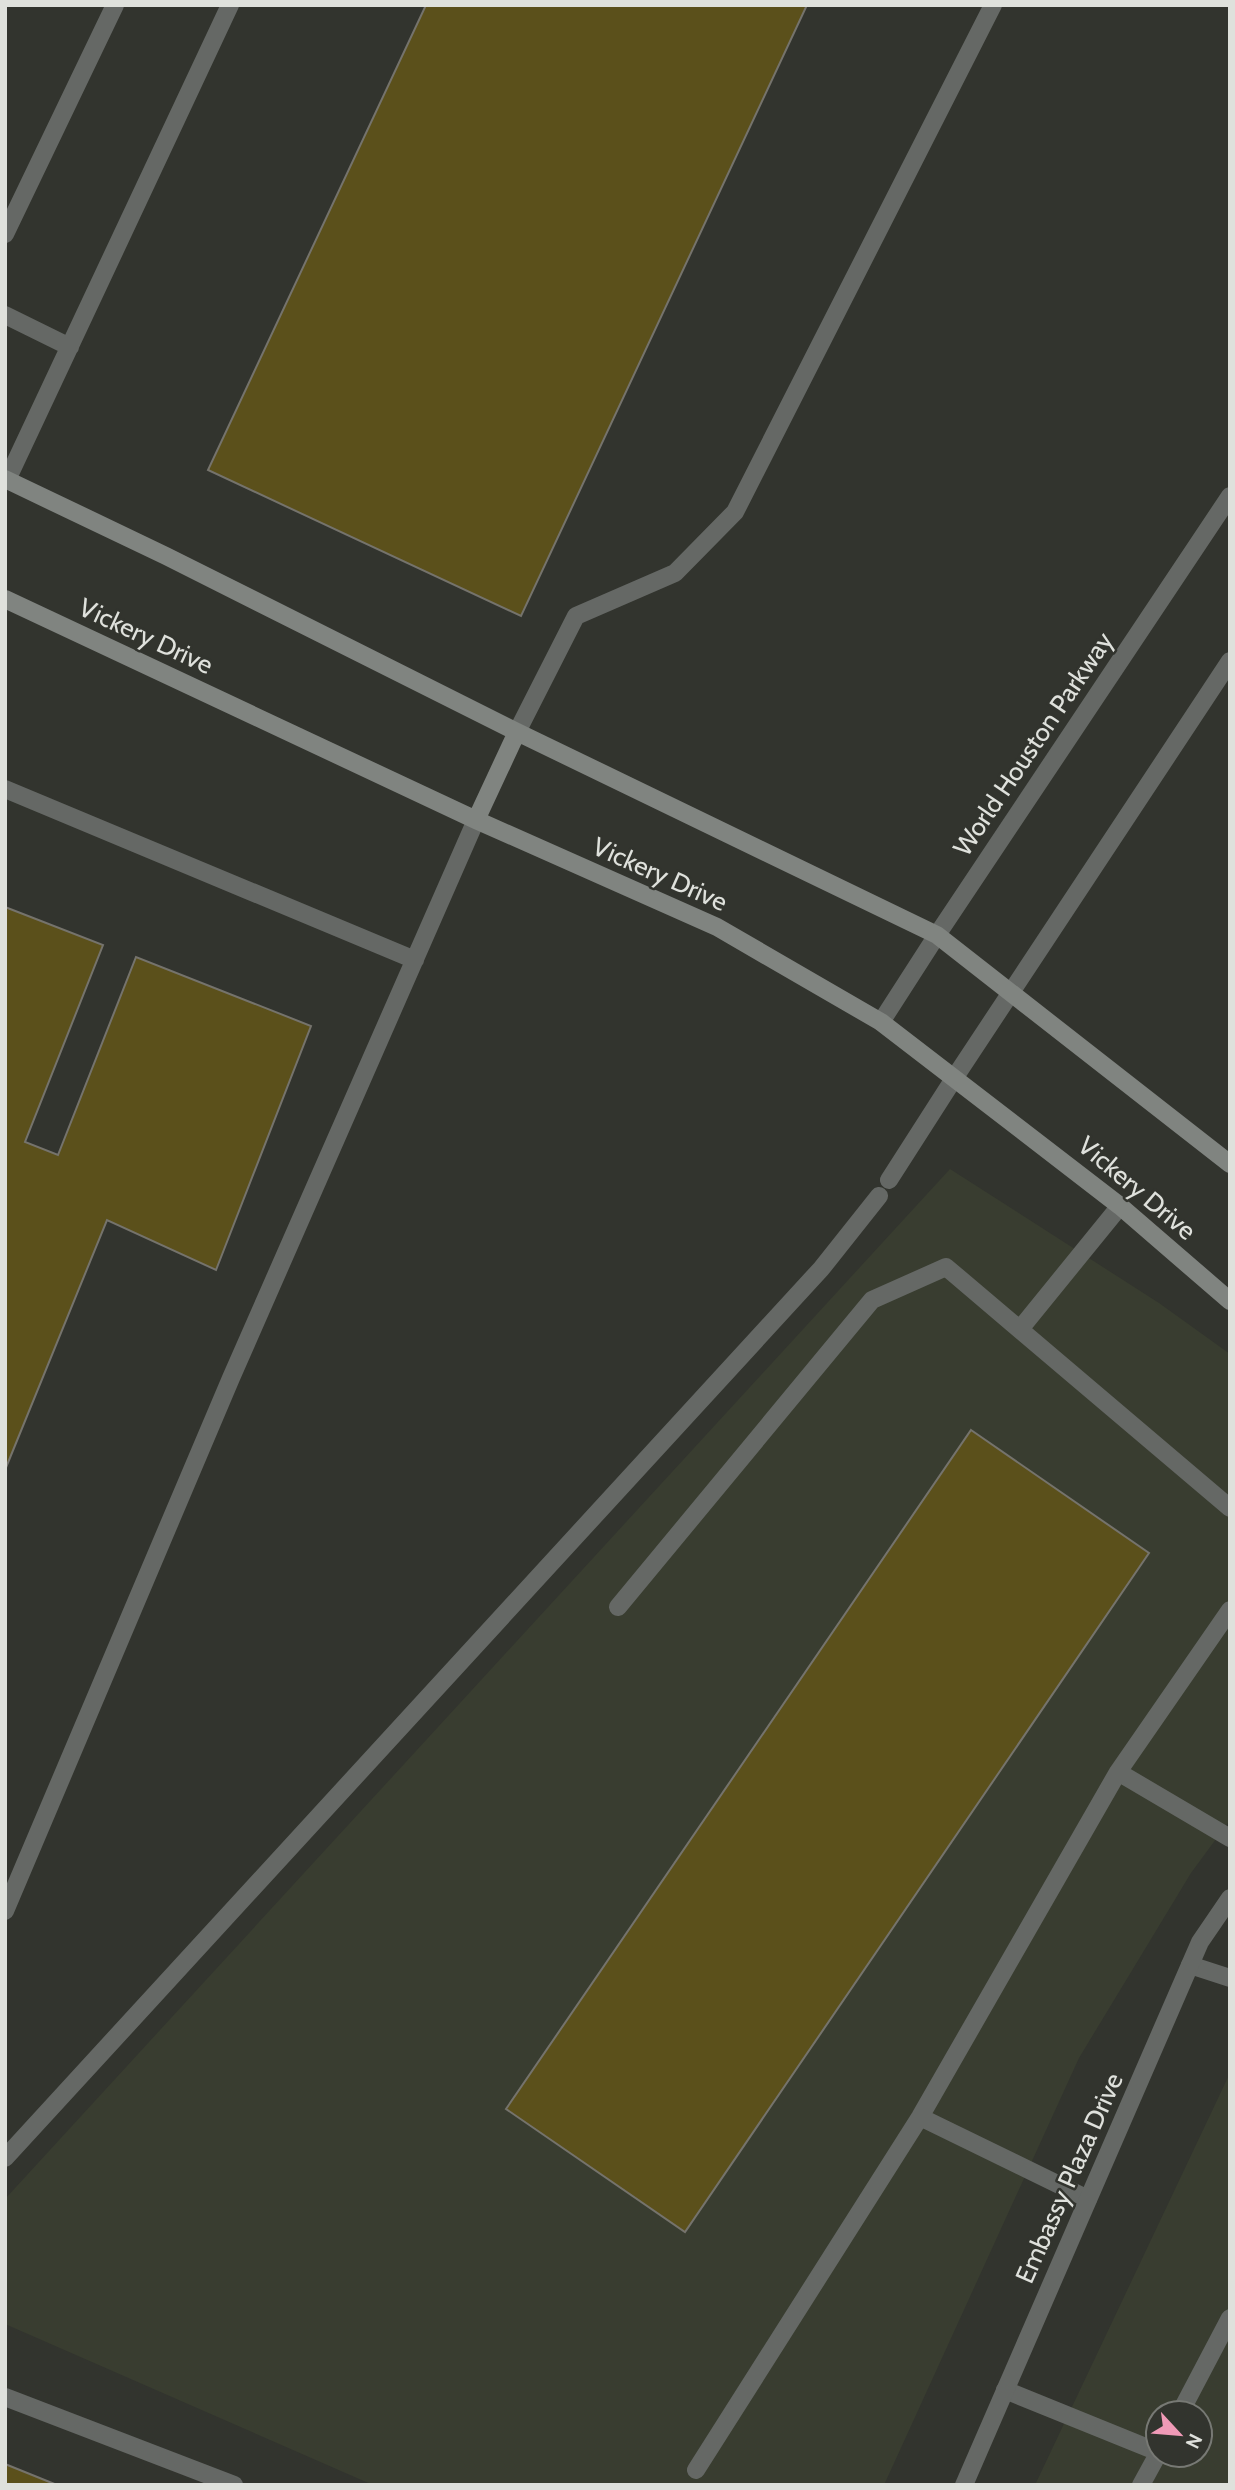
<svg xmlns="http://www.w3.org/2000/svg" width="1235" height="2490" font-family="Cabin,sans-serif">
<rect width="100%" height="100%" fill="#32342e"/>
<path fill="#393d30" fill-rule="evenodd" d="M 950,1169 L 1159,1303 L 1230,1354 L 1230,1820 L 1191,1873 L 1079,2058 L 884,2485 L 373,2485 L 5,2324 L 5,2199 Z
M 1230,2073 L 1230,2485 L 1035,2485 ZM 1158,2413 L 1200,2413 L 1200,2455 L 1158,2455 Z"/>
<path fill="#5b501b" stroke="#75736c" stroke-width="2" d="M 426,5 L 807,5 L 521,616 L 208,470 Z
M 5,907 L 103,945 L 25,1142 L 58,1155 L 136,957 L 311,1026 L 216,1270 L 107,1220 L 5,1470 Z
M 971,1430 L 1149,1553 L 685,2232 L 506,2109 Z
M 5,2464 L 57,2485 L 5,2485 Z"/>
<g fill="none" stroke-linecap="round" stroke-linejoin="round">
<path stroke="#656865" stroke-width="18" d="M 5,234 L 115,5
M 5,315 L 70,347
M 7,480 L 230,5
M 517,732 L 576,616 L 675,573 L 735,512 L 993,5
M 5,789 L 415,960
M 889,1180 L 955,1077
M 1020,1329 L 1120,1206
M 618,1607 L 872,1300 L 946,1267 L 1230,1508
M 1118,1772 L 1230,1838
M 5,1911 L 231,1378 L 476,820
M 1190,1965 L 1230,1978
M 920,2117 L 1088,2199
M 5,2158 L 821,1269 L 879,1196
M 1005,2390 L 1158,2452
M 5,2397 L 234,2485
M 1180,2413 L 1230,2318
M 696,2470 L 920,2117 L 1118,1772 L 1230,1610
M 1141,2485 L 1158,2454"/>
<path stroke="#656865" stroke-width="18" d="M 964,2485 L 1200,1942 L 1230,1898"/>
<path stroke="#656865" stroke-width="18" d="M 881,1022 L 937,935 L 1230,496
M 955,1077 L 1230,661"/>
<path stroke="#808480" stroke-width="18" d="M 5,479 L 166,556 L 517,732 L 937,935 L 1230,1164
M 5,599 L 476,820 L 717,927 L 881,1022 L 1120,1206 L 1230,1301
M 476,820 L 517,732"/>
</g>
<g text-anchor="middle" stroke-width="5" stroke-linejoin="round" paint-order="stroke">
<g font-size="26" fill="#dfe1dc" stroke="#32342e">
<text transform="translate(146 636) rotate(25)" y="9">Vickery Drive</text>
<text transform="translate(1033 744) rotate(-56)" y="9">World Houston Parkway</text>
<text transform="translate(660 874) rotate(24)" y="9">Vickery Drive</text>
<text transform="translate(1137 1188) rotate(40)" y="9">Vickery Drive</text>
<text transform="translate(1069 2178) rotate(-66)" y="9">Embassy Plaza Drive</text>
</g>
</g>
<rect width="1235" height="2490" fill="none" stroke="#dfe1dc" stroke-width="14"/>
<g transform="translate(1179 2434) rotate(116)"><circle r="33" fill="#32342e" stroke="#777974" stroke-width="2"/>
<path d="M0-5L12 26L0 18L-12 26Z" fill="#f09ab7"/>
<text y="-10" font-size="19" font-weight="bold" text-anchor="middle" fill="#dfe1dc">N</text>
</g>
</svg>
